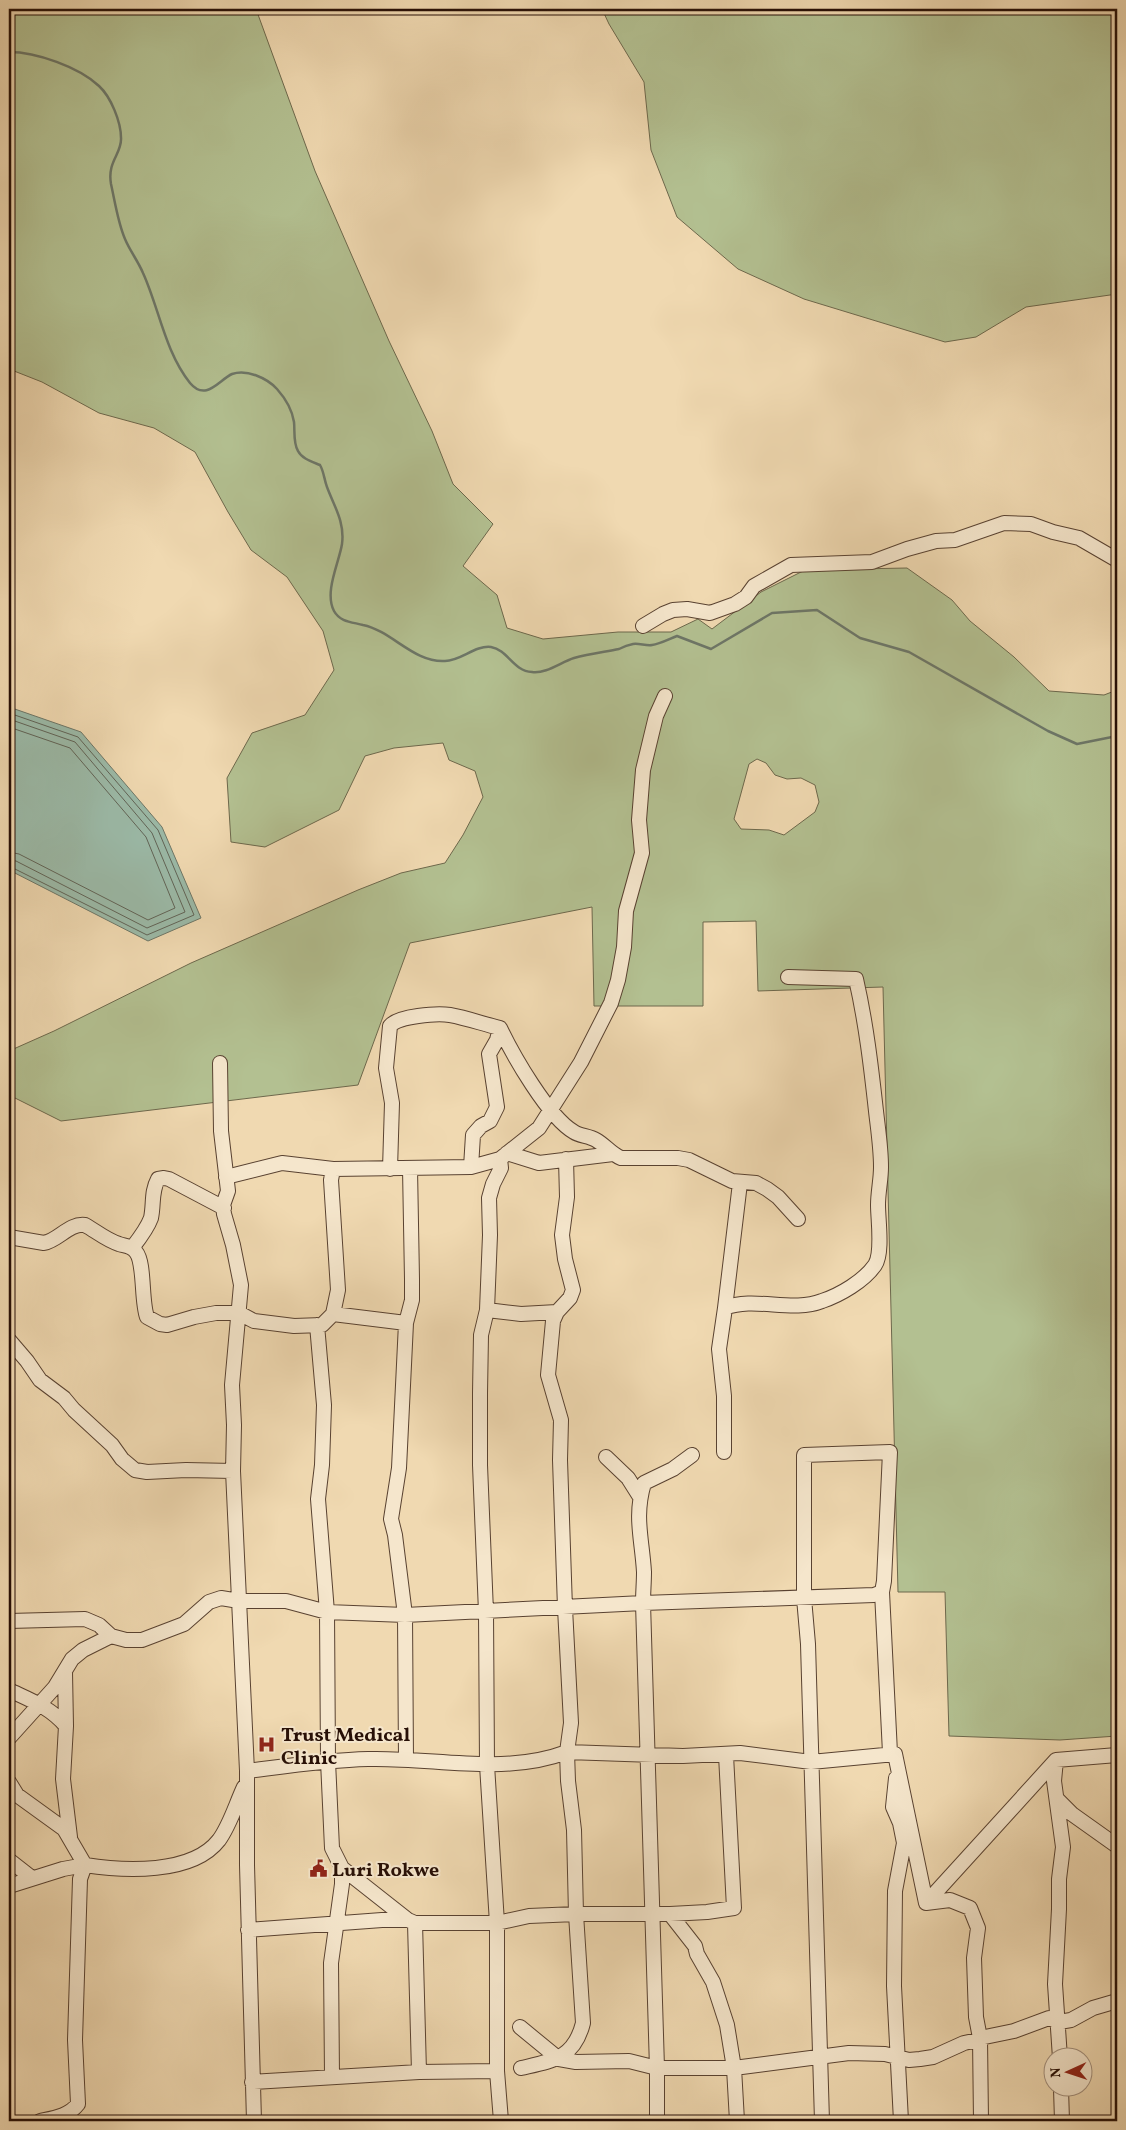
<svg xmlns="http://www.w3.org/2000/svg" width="1126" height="2130" font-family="Vollkorn,serif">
<rect width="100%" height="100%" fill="#f0d9b1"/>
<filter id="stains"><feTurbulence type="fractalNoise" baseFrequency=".004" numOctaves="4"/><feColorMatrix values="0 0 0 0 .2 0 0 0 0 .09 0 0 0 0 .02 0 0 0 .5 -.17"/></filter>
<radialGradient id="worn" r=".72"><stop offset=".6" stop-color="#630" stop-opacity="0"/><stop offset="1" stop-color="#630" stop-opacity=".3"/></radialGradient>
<path fill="#b3c091" stroke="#6d684c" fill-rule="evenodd" d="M 9,9 L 256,9 L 315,171 L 389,341 L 432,431 L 453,484 L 493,524 L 463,566 L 497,595 L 507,628 L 543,639 L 618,632 L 671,632 L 698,619 L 712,629 L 761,592 L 805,570 L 907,568 L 952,600 L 970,621 L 1014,657 L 1049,691 L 1104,695 L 1117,690 L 1117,1736 L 1060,1740 L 949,1736 L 945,1592 L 898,1592 L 883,987 L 758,991 L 756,921 L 703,922 L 703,1006 L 594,1006 L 592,907 L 410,943 L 358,1085 L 61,1121 L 9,1095 L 9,1051 L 54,1031 L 191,963 L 358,890 L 401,873 L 445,863 L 463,835 L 483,797 L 475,771 L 449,760 L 443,743 L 394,748 L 365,756 L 339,810 L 265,847 L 231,842 L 227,778 L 252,733 L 305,715 L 334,670 L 323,631 L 287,577 L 251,550 L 228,512 L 195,452 L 154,428 L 99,413 L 42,382 L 9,369 ZM 757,759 L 766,763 L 775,775 L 787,779 L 801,778 L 815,785 L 819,802 L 815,812 L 784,835 L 769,830 L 741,829 L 734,819 L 749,764 Z
M 602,9 L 1117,9 L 1117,294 L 1026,307 L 976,337 L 945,342 L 804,299 L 738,269 L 677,217 L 651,150 L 644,82 L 609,24 Z"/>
<path fill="#9bbaa8" stroke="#6d7667" d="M 9,707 L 81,732 L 162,827 L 201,918 L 148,941 L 9,870 Z"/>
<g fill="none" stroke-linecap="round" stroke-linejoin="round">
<path stroke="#616457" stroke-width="1" d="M 9,713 L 78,737 L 158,830 L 194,915 L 147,935 L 9,866
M 9,719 L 75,742 L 152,833 L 185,912 L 147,928 L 16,861 L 9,860
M 9,727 L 70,748 L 146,837 L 175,908 L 148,920 L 19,854 L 9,852"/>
<path stroke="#6d7667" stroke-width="2.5" d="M 9,52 C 36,52 79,67 99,86 C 111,97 121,122 121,138 C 122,154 107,161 111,184 C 115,202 118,223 125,239 C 130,251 138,261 143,273 C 159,308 165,352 190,383 C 206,402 219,380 232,374 C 247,369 267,378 277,389 C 285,398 292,409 294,422 C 295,431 293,443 298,451 C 302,459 313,462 320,465 C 324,472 324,479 327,487 C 334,506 345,522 342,544 C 339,563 324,592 334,611 C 340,622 352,622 363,625 C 392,631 414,663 445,661 C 461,661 475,645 491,647 C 508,650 513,671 532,672 C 546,674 561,662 574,658 C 589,654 604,652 619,649 C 623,647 628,645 633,644 C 639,643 646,646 652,645 C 660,644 669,639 677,636 L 711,649 L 772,613 L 817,610 L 860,638 L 909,652 L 1048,731 L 1077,744 L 1117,736"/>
<defs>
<path id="minor" d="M 643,626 L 663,614 L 673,610 L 687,609 L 710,613 L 735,604 L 746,597 L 754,586 L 791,565 L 872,562 L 907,549 L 936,541 L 955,540 L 1004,523 L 1031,524 L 1053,532 L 1079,538 L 1117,560
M 220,1063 L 221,1131 L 228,1191 L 223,1205 L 224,1214 L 233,1245 L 241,1285 L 232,1385 L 234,1425 L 233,1471 L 247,1771 L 247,1865 L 254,2121
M 507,1153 L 539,1163 L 613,1154
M 500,1159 L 501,1168 L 493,1184 L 489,1198 L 490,1235 L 487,1310 L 481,1335 L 480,1393 L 480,1465 L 486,1612 L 487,1765 L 497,1923 L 497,2071 L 501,2121
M 471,1167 L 473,1135 L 481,1126 L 490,1121 L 497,1107 L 489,1054 L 497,1040 L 500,1028
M 390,1169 L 392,1103 L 386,1068 L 390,1026 C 398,1016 437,1013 450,1015 C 467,1018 483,1024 500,1028 C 513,1055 548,1117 574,1132 C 580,1136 589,1136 596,1140 C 605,1145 611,1154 621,1158 L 678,1158 L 689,1160 L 732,1181 L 756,1183 L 767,1189 L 778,1197 L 798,1219
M 226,1177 L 282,1163 L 333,1169 L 471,1167 L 500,1159 L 539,1128 L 581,1062 L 611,1003 L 618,980 L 624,947 L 626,911 L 642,853 L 639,820 L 643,770 L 656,716 L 665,696
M 9,1237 L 44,1243 C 59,1240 69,1223 85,1225 C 96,1231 106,1240 119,1244 C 125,1246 132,1246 136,1252 C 145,1263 141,1301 147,1317 L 160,1324 L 167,1325 L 194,1317 L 216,1313 L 239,1313 L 254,1321 L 294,1326 L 322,1325 L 333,1314 L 406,1323
M 132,1248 C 139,1239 147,1229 151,1218 C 154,1204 151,1192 158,1179 L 164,1178 L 169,1179 L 224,1208
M 725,1308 L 740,1183
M 487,1310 L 521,1314 L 557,1312 L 570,1298 L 573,1290 L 565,1259 L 562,1235 L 567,1197 L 566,1159
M 333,1314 L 338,1290 L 331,1180 L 333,1169
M 317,1325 L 324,1405 L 322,1465 L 318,1499 L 327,1612 L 328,1761 L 332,1848 L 342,1868 L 342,1884 L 331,1963 L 332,2076
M 9,1340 L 27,1361 L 40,1380 L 64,1398 L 74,1410 L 112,1445 L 122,1459 L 135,1470 L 147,1472 L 186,1470 L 233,1471
M 724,1452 L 724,1396 L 719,1349 L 725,1308 C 754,1296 792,1313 822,1301 C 840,1295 864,1281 875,1265 C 883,1253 878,1220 878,1205 C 878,1192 881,1180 881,1167 C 881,1148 878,1129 876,1111 C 871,1066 866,1023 856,979 L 788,977
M 606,1457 L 628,1478 L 640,1497
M 882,1592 L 890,1753
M 9,1621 L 85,1619 L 99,1625 L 111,1636 L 126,1640 L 142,1640 L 184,1624 L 209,1602 L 221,1598 L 239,1601 L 286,1601 L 327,1612 L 405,1615 L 643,1603 L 874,1595 L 882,1592 L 884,1581 L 890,1452 L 804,1455 L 804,1598 L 808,1644 L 822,2121
M 65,1672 L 66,1726
M 9,1690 C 30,1700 50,1707 66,1726 L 63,1779 L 70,1837
M 9,1738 L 55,1687 L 72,1659 L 83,1650 L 111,1636
M 406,1760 L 405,1615 L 395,1535 L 391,1519 L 399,1468 L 406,1323 L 412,1300 L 412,1279 L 410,1168
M 1056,1760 L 1054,1781 L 1063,1847 L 1059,1879 L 1059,1909 L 1055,1984 L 1060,2058
M 247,1771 C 287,1766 327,1760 368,1759 C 434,1757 503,1776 567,1752 L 683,1756 L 740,1753 L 811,1762 L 895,1754 L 926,1903 L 1056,1760 L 1117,1755
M 896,1778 L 893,1807 L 900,1823 L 904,1843 L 895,1891 L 894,1986 L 901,2121
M 9,1782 L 17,1795 L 64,1829 L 85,1865 C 123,1871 192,1875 219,1840 C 230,1825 236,1804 244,1787
M 1058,1800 L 1072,1814 L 1117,1846
M 9,1860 L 32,1878
M 342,1868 L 408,1920 L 415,1923 L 497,1923 L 529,1916 L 576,1914 L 670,1914 L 707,1912 L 734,1908 L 726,1755
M 9,1886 L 63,1869 L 85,1865
M 926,1903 L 950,1900 L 970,1908 L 978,1928 L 974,1958 L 976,2017 L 980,2038 L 981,2121
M 670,1914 L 695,1946 L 697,1954 L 713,1982 L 727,2025 L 734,2068 L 737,2121
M 248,1930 L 382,1920 L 408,1920
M 520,2027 L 559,2059 L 576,2062 L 629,2061 L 657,2068 L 734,2068 L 849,2053 L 885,2054 L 909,2060 L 920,2059 L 933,2057 L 964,2043 L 978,2040 L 980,2038 L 1014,2031 L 1049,2018 L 1059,2022 L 1071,2020 L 1093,2008 L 1117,2001
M 521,2068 C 552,2061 574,2059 583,2023 L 576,1914 L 574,1830 L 568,1781 L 567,1752 L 571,1723 L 565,1608 L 560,1460 L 561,1420 L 548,1375 L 553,1321 L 557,1312
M 419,2072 L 497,2071
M 252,2082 L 419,2072 L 415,1923
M 1061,2088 L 1062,2121
M 40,2121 C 54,2118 69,2116 78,2104 L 75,2040 L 80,1879 L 85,1865
M 657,2121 L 657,2068 L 643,1603 C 643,1593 644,1582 644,1572 C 642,1538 634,1517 644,1483 L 673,1469 L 692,1455"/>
</defs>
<use href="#minor" stroke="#594231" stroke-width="16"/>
<use href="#minor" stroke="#f5e6cc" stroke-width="14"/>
</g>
<defs>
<symbol id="hospital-bare" viewBox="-9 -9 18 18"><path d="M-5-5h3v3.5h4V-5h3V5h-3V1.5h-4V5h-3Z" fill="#8f2418" stroke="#f5e6cc" stroke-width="2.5" paint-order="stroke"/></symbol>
<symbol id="civic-bare" viewBox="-9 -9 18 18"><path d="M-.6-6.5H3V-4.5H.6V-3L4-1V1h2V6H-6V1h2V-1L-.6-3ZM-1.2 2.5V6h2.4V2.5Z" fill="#8f2418" stroke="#f5e6cc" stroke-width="2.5" paint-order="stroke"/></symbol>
</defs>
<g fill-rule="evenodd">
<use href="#hospital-bare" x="254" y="1732" width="25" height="25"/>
<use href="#civic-bare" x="306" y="1856" width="25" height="25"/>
</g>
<g text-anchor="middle" stroke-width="4" stroke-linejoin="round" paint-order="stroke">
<g font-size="20" font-weight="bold" fill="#270f06" stroke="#f5e6cc" text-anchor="start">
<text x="281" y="1741">Trust Medical<tspan x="281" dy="23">Clinic</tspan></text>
<text x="332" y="1876">Luri Rokwe</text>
</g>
</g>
<rect width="1126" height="2130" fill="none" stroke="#f0d9b1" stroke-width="30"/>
<rect x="10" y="10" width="1106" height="2110" fill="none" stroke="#270f06" stroke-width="2.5"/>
<rect x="15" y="15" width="1096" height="2100" fill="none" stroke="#270f06"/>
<g transform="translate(1068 2072) rotate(267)"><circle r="24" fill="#f5e6cc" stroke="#a3907d"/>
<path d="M0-4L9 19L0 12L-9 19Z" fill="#8f2418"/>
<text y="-8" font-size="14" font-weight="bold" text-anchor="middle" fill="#270f06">N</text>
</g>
<rect width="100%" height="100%" filter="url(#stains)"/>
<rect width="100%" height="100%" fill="url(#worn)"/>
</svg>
